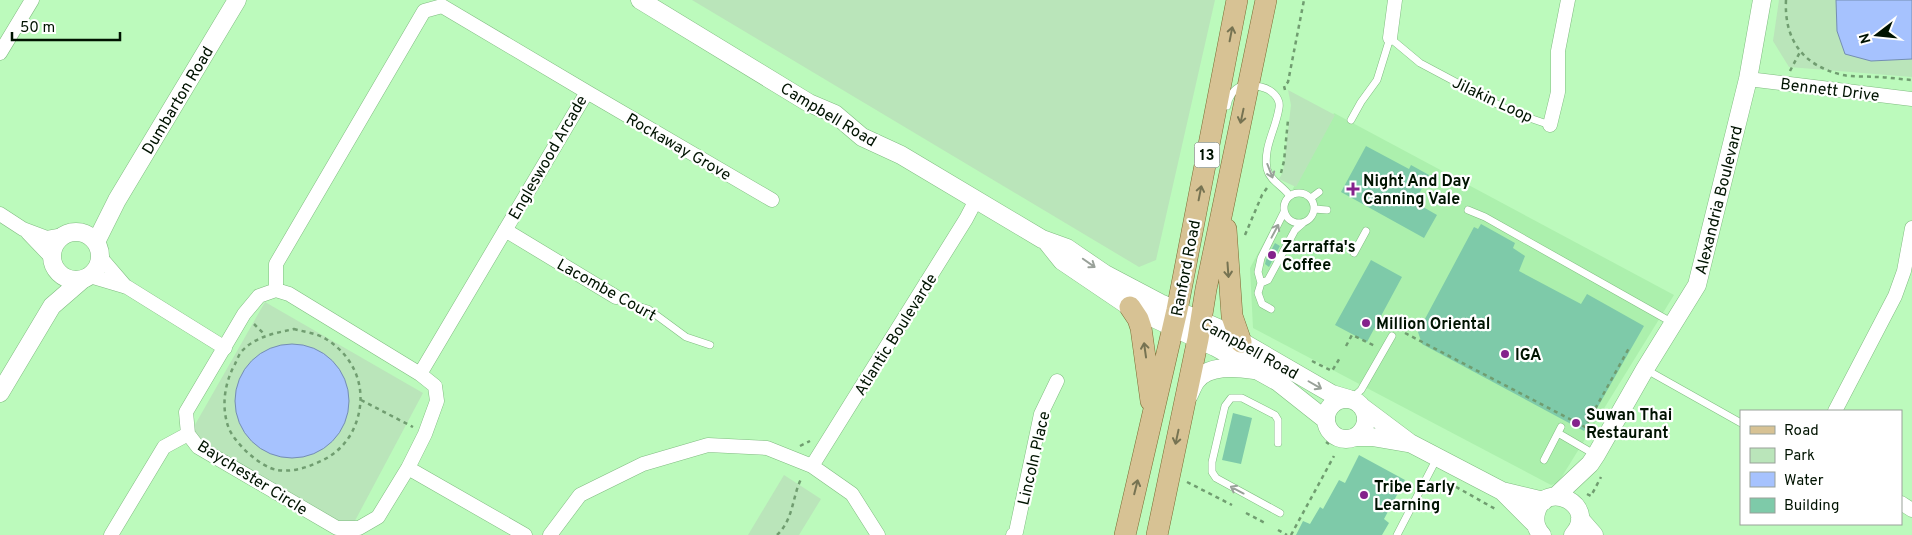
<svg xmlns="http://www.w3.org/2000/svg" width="1912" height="535" font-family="Overpass,sans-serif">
<rect width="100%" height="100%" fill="#bcfabc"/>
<path fill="#acf0ad" d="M 1334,113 L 1674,295 L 1558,483 L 1551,485 L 1253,328 L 1250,268 Z"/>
<path fill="#bae5ba" d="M 692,0 L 1215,0 L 1156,260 L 1139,267 Z
M 1779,0 L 1912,0 L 1912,77 L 1789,67 L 1773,41 Z
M 1288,90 L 1335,115 L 1296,187 L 1279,179 L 1283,172 L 1291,105 Z
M 265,302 L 423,393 L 349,532 L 188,437 Z
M 784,475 L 821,499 L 799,535 L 748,535 Z"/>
<path fill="#a6c2fe" stroke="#748eb2" d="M 1836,0 L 1912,0 L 1912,59 L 1871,61 L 1845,54 L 1837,31 Z
M235 401a57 57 0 1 1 114 0a57 57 0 1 1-114 0Z"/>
<path fill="#7ecaa9" d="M 1366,146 L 1409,169 L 1411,165 L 1429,175 L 1419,194 L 1422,196 L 1418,204 L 1437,215 L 1424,238 L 1341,192 Z
M 1481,224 L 1515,243 L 1513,248 L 1525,256 L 1519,271 L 1581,304 L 1587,294 L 1644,326 L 1584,431 L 1422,344 L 1418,332 L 1474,227 L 1478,229 Z
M 1275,243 L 1280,246 L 1269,267 L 1265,264 L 1266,260 Z
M 1371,260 L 1402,277 L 1367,342 L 1335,325 Z
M 1233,413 L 1252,418 L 1241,464 L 1222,460 Z
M 1359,455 L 1405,480 L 1384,519 L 1389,523 L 1382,535 L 1296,535 L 1303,521 L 1310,524 L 1320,507 L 1323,509 L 1339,480 L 1345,483 Z"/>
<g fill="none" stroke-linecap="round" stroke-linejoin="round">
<defs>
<path id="service" d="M 1227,106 C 1228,98 1234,88 1242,86 C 1248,84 1255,86 1261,87 C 1271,89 1281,98 1279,108 C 1276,129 1263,147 1267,169 C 1270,181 1283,186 1289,195
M 1351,120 L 1361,102 L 1377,80 L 1390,38 L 1420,63 L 1512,112 L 1550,125
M1284 208a15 15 0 1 1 30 0a15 15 0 1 1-30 0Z
M 1311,198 L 1319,192
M 1314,209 L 1327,210
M 1468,210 L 1485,217 L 1673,323
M 1354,253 L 1366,231
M 1261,283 L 1268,280 L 1295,230 L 1303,223
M 616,297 L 630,304 L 648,309 L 686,337 L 710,345
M 1271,309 L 1262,304 L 1258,293 L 1261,283 L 1258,272 L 1261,258 L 1284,212
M 1645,369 L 1741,423
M 1351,399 L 1361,390 L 1392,336
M 1558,433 L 1594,454
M 1278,443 L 1278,420 L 1275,415 L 1242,398 L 1231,398 L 1225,406 L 1212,462 L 1212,472 L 1216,478 L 1280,513
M 1544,460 L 1561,427
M 1397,535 L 1437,458"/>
<path id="minor" d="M 1390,38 L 1395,0
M 0,53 L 32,0
M 1748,79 L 1912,99
M 587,92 L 772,200
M 1550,125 L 1558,92 L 1558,51 L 1568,0
M 0,214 L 23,229 L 47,238 L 64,235
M 505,230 L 616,297
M 28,233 L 52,258
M 101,258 L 126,287
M 90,276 L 127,287 L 225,348
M 276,290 L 276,264 L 424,11 L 442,6 L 587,92 L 420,374
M 276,290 L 289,294 L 420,374 L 435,386 L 437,401 L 425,434 L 408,468 L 378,517 L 359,528 L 337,528 L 198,447 L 188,434 L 186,412 L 244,314 L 259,296 Z
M 1835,411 L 1895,296 L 1904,271 L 1912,228
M 812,466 L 966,219 L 976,200
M 408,468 L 525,535
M 1901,503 L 1912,510
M 111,535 L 164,447 L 188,434
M 550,535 L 580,495 L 643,464 L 708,445 L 767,448 L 812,466 L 852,494 L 878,535
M 1013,535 L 1016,532 L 1041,414 L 1057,381"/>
<path id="tertiary" d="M 640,0 L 809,103 L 835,114 L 862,137 L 901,155 L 1042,239 L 1067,248 L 1105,274 L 1160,303 L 1218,328 L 1332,394 L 1349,399
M52 256a24 24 0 1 1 48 0a24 24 0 1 1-48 0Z
M 1046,241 L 1062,261 L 1130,307 L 1215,347 L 1278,382 L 1326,420
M 96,242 L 117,200 L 237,0
M 0,393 L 52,306 L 82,280
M 1189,395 C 1191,391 1193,385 1196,381 C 1208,365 1236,367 1253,370
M1326 419a20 20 0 1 1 40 0a20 20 0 1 1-40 0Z
M 1362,407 L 1410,443 L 1502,491 L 1544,501
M 1355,437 L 1372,437 L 1407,443
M 1502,491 L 1536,525
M 1556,496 L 1590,464 L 1596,455 L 1645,369 L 1697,285 L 1748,79 L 1762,0
M 1580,519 L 1594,535
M 1542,535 C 1536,529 1534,522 1536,513 C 1544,478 1600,505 1573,535"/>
<path id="primary" d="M 1226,229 L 1232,316 L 1241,342
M 1130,307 L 1138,319 L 1141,328 L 1151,401
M 1125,535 L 1177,310 L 1237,0
M 1157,535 L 1198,339 L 1206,289 L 1266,0"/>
</defs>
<use href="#service" stroke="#80bc81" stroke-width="8"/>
<use href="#minor" stroke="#80bc81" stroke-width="15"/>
<use href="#tertiary" stroke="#80bc81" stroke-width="19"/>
<use href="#primary" stroke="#7a6a32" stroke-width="22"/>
<path stroke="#709d70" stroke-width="2.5" stroke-dasharray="4 4" stroke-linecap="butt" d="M 1786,0 C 1784,40 1803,66 1843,75 C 1852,77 1864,76 1874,77 C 1886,77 1899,79 1912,80
M 1790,71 L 1800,52
M 1285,90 L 1284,86 L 1288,82 L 1304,0
M 1281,173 L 1284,161 L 1288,120
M 1245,235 L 1262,195 L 1267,188
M 254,324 L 265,335
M 294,329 C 304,332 317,333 326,339 C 360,360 370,399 351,434 C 342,449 330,458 314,464 C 303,469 289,472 277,470 C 260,467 233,442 228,426 C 221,405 225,382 235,364 C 237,360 239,354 242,351 C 256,336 276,333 294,329 Z
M 1405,333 L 1585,427 L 1629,348
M 1346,346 L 1352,335 L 1375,346
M 1312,361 L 1332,371 L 1341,356
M 361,400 L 413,427
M 1326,442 L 1329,444
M 800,446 L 810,441
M 1442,479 L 1497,510
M 1187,482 L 1232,505
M 1587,494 L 1591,496 L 1601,477
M 1246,513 L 1265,523
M 1278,530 L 1287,535
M 777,535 C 794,519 792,496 802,477
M 1291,535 L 1334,456"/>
<use href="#service" stroke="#fff" stroke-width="7"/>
<use href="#minor" stroke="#fff" stroke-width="14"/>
<use href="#tertiary" stroke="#fff" stroke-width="18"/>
<use href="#primary" stroke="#d7c294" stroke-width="21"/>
</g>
<defs><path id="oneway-shaft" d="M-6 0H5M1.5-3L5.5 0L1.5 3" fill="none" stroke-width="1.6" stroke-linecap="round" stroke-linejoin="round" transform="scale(1.25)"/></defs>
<g stroke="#767352">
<use href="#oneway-shaft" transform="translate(1231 34) rotate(-79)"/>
<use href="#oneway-shaft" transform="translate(1242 116) rotate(102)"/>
<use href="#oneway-shaft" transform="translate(1200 193) rotate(-79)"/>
<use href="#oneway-shaft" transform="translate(1228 270) rotate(86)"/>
<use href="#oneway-shaft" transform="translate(1145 350) rotate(-98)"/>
<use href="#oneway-shaft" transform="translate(1177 437) rotate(102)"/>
<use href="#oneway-shaft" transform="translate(1136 487) rotate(-76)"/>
</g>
<g stroke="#99a199">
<use href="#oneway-shaft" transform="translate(1270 171) rotate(69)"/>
<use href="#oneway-shaft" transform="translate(1275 231) rotate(-62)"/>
<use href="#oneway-shaft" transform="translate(1089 263) rotate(35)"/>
<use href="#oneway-shaft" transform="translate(1315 385) rotate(30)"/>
<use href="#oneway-shaft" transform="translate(1237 490) rotate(-152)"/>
</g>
<g fill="#84228c" stroke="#fff" stroke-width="2">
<path d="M1350.5 181.5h5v5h5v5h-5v5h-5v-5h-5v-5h5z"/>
<circle cx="1272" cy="255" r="5"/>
<circle cx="1366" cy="323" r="5"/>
<circle cx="1505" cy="354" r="5"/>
<circle cx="1576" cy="423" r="5"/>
<circle cx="1364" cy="495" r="5"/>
</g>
<g text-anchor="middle" stroke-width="4.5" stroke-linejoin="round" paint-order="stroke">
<rect fill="#fff" stroke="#4c5a4d" stroke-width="1" x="1194.5" y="142.5" width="25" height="25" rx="4"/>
<g font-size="15" font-weight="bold" fill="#001301">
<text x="1207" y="160">13</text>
</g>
<g font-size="16" fill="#001301" stroke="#fff">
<text transform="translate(1830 89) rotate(7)" y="6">Bennett Drive</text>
<text transform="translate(1493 99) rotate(25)" y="6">Jilakin Loop</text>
<text transform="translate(177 100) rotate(-59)" y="6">Dumbarton Road</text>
<text transform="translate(829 114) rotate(31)" y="6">Campbell Road</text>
<text transform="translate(679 146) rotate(30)" y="6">Rockaway Grove</text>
<text transform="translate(547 157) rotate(-60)" y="6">Engleswood Arcade</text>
<text transform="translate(1718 200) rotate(-76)" y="6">Alexandria Boulevard</text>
<text transform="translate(1185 268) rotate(-79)" y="6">Ranford Road</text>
<text transform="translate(607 289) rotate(29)" y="6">Lacombe Court</text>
<text transform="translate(895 334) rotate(-58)" y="6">Atlantic Boulevarde</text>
<text transform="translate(1250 348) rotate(29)" y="6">Campbell Road</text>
<text transform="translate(1033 458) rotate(-77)" y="6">Lincoln Place</text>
<text transform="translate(253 477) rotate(32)" y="6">Baychester Circle</text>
</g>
<g font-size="16" font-weight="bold" fill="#001301" stroke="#fff" text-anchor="start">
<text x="1363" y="186">Night And Day<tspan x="1363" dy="18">Canning Vale</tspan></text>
<text x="1282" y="252">Zarraffa's<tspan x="1282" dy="18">Coffee</tspan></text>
<text x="1376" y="329">Million Oriental</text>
<text x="1515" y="360">IGA</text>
<text x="1586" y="420">Suwan Thai<tspan x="1586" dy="18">Restaurant</tspan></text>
<text x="1374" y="492">Tribe Early<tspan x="1374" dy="18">Learning</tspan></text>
</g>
</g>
<rect x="1740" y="410" width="162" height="115" fill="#ffffff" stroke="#99a199"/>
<rect x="1750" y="426" width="25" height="8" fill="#d7c294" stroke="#99a199"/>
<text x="1784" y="435" font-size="15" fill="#001301">Road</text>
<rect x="1750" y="448" width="25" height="15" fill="#bae5ba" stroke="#99a199"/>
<text x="1784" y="460" font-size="15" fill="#001301">Park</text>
<rect x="1750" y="472" width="25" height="15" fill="#a6c2fe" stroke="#99a199"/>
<text x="1784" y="485" font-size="15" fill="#001301">Water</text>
<rect x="1750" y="498" width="25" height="15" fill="#7ecaa9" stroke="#99a199"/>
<text x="1784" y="510" font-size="15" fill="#001301">Building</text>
<g transform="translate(1877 35) rotate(254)" stroke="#ffffff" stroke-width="4" paint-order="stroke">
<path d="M0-4L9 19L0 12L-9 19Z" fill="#001301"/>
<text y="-8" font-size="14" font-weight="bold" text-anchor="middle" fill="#001301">N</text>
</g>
<path d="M12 32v8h108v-8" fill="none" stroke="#001301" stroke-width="2.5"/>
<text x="20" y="32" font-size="15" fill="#001301" stroke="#ffffff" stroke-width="4" paint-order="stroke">50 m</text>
</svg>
